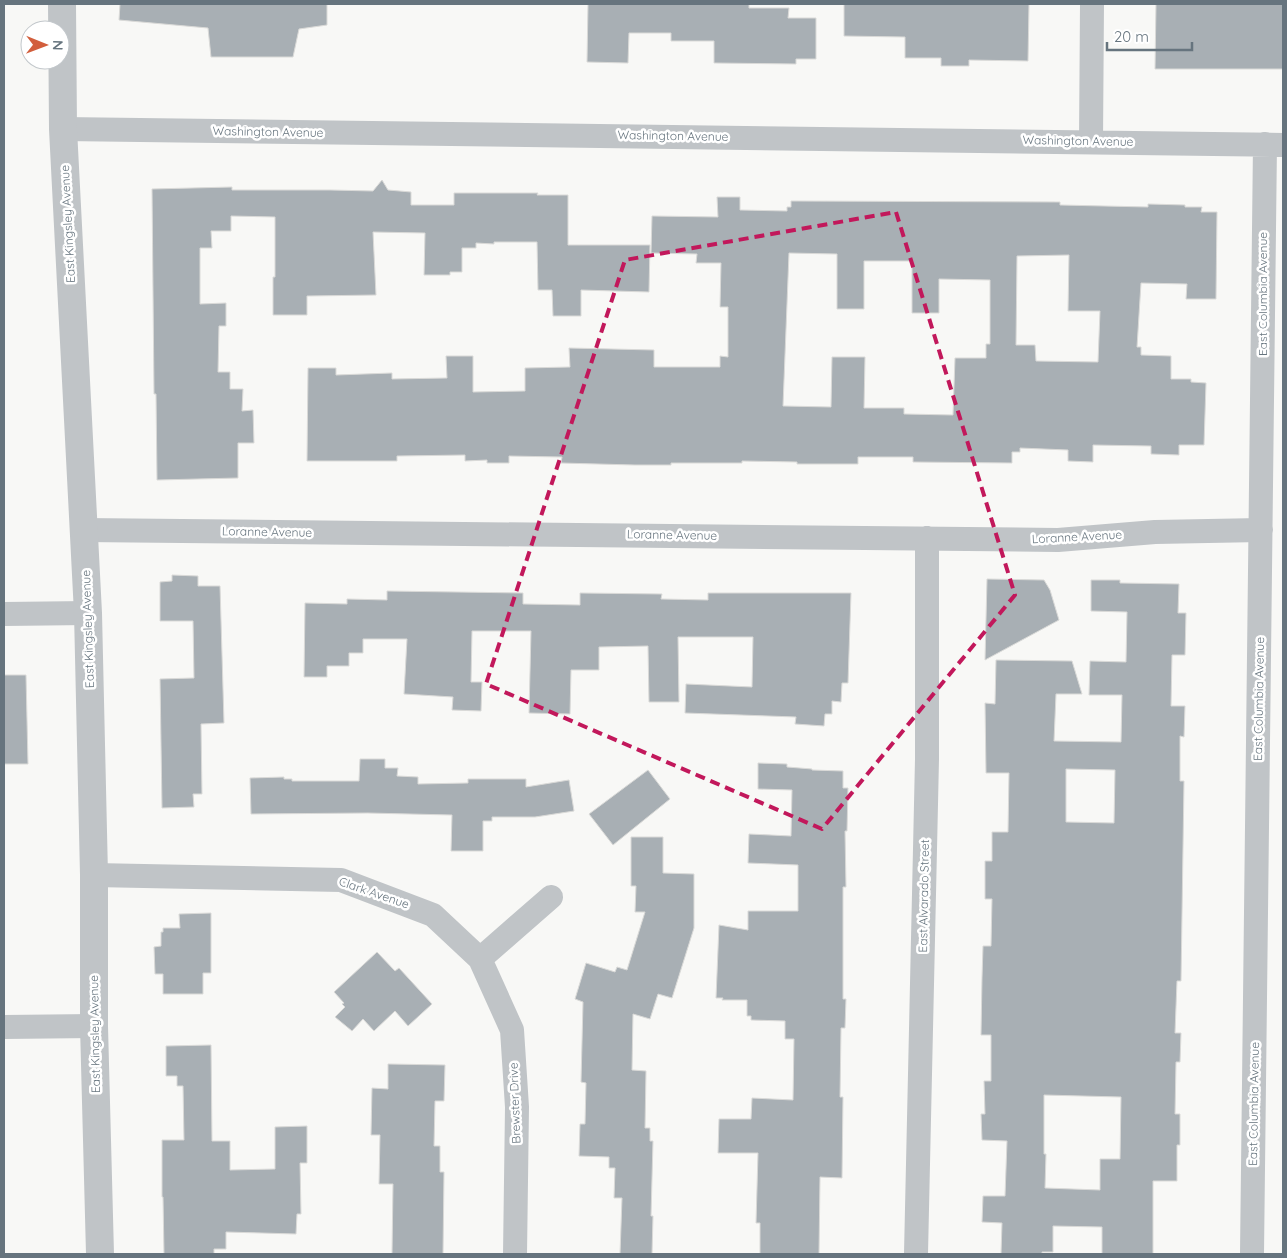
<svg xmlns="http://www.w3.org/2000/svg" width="1287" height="1258" font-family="Quicksand,sans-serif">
<rect width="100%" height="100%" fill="#f8f8f6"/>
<path fill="#a8afb4" stroke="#dadad8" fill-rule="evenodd" d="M 120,4 L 327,4 L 327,25 L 299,29 L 293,57 L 211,57 L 208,28 L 119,20 Z
M 588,4 L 749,4 L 749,8 L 789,8 L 788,18 L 816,18 L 816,59 L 796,59 L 796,64 L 714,63 L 714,41 L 671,41 L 671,33 L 629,33 L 628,63 L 587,62 Z
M 844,4 L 1029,4 L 1028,61 L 969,60 L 969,66 L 941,66 L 941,58 L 905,58 L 905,37 L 844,36 Z
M 1156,4 L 1283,4 L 1283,69 L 1155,69 Z
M 382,180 L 388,190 L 411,192 L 411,205 L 454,205 L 454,193 L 538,193 L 537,195 L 568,195 L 568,245 L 650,245 L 649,292 L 581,290 L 581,316 L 553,316 L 552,290 L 538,290 L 537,242 L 494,242 L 494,244 L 476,243 L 476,248 L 462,248 L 462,272 L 450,272 L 450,275 L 424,275 L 425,233 L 373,232 L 376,295 L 307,296 L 307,315 L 273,315 L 273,277 L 275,277 L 275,217 L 231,216 L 231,231 L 211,231 L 212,248 L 200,248 L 200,304 L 226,303 L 226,326 L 219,326 L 218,372 L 230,372 L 230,389 L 243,389 L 242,411 L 253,410 L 254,443 L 238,443 L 238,478 L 157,480 L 156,394 L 154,394 L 152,189 L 232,187 L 232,190 L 330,190 L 373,191 Z
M 717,197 L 740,197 L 740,210 L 787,211 L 787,207 L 791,207 L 791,201 L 1060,202 L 1060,205 L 1148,207 L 1148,204 L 1185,205 L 1185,207 L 1202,207 L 1201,212 L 1217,212 L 1216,299 L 1186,299 L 1187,284 L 1141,283 L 1137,347 L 1141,347 L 1141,355 L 1171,356 L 1171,379 L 1191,379 L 1191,382 L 1206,383 L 1204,445 L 1179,445 L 1179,455 L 1151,454 L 1151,446 L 1093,445 L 1093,462 L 1068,461 L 1068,450 L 1020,448 L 1020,452 L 1012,452 L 1012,463 L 913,462 L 913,457 L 858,457 L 858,464 L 797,464 L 797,462 L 742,461 L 742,463 L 671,463 L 671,465 L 635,465 L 561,463 L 562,457 L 509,456 L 509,463 L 487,463 L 487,460 L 465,461 L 465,455 L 397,456 L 397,461 L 307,461 L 308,368 L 336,368 L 336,375 L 392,373 L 392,379 L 447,378 L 446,356 L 473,356 L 473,392 L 525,391 L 525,368 L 570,367 L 569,348 L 654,350 L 654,367 L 720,367 L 720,356 L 728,357 L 728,307 L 720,307 L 721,263 L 696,263 L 697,254 L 651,253 L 652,216 L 718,217 ZM 789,253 L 837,254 L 837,309 L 864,309 L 864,261 L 912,261 L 912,313 L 939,313 L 939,279 L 990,280 L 990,344 L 986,344 L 986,358 L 955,358 L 953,415 L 904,414 L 904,408 L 864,408 L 865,357 L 832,357 L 831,407 L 783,406 ZM 1069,255 L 1068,311 L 1100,311 L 1098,362 L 1036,361 L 1035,345 L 1016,345 L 1017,256 Z
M 172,575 L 198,576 L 198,586 L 220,586 L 224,723 L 201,724 L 202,794 L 193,794 L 194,807 L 162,808 L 160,679 L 194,678 L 193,621 L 160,621 L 160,582 L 172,581 Z
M 987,579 L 1044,580 L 1050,590 L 1059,620 L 985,660 Z
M 1091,580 L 1120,580 L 1120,583 L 1179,584 L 1178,613 L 1186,613 L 1185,655 L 1172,655 L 1171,706 L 1185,706 L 1184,737 L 1180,736 L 1180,781 L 1184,781 L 1181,981 L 1177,981 L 1175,1033 L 1181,1033 L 1180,1062 L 1176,1062 L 1175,1114 L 1180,1114 L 1180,1145 L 1177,1145 L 1177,1181 L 1153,1181 L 1153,1254 L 1102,1254 L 1102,1227 L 1053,1226 L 1053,1252 L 1042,1252 L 1042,1254 L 1001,1254 L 1002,1223 L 982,1222 L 983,1196 L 1005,1196 L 1007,1141 L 982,1140 L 981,1114 L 985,1114 L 984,1081 L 991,1081 L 991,1035 L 981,1035 L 982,978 L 983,946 L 991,946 L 992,899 L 985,899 L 985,861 L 992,861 L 992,832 L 1008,832 L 1009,773 L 986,773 L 985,703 L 995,704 L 996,660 L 1072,661 L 1082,694 L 1056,694 L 1054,741 L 1121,742 L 1122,695 L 1089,695 L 1090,661 L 1126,662 L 1127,612 L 1091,611 ZM 1066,769 L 1115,770 L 1114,823 L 1066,822 ZM 1044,1095 L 1121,1097 L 1120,1159 L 1100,1159 L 1100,1190 L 1045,1188 L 1046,1154 L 1044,1154 Z
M 387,591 L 523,593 L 523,604 L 580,605 L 580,593 L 662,594 L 661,599 L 708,600 L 708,593 L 851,593 L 848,683 L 842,683 L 841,702 L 832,701 L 832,714 L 825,714 L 824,726 L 795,724 L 796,717 L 685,713 L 686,684 L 752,687 L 753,637 L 678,637 L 679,702 L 649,702 L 648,646 L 599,647 L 599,670 L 571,670 L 570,714 L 529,713 L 531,631 L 472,631 L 471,682 L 482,682 L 481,711 L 452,710 L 453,697 L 404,694 L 407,639 L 363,639 L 363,653 L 349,653 L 349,666 L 327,666 L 327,677 L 304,677 L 305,603 L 347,604 L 347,599 L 387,600 Z
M 4,675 L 26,675 L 28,764 L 4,764 Z
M 360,759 L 385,759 L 385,768 L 398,768 L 397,776 L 418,777 L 418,784 L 468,783 L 468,779 L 526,779 L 526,787 L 569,780 L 574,811 L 535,817 L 492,817 L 492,821 L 483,821 L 483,851 L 451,851 L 452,815 L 368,813 L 251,814 L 250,778 L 284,777 L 284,779 L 292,779 L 292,781 L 359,781 Z
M 758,763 L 787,764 L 787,767 L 812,769 L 812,770 L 843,771 L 843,788 L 848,788 L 847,831 L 845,831 L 846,887 L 843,887 L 843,999 L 846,999 L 845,1028 L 841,1028 L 840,1097 L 843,1097 L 842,1178 L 820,1177 L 819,1254 L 760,1254 L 760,1223 L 756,1223 L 758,1153 L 718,1153 L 719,1119 L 751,1119 L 752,1098 L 793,1100 L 794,1039 L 785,1039 L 785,1021 L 751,1020 L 751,1016 L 747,1016 L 747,1000 L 722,1000 L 723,998 L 716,998 L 719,925 L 748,930 L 748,911 L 798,911 L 798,865 L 748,863 L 749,834 L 791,836 L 792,790 L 758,789 Z
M 648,770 L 670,799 L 613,845 L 589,814 Z
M 631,837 L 663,837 L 663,873 L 694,874 L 694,928 L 672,998 L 658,994 L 650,1019 L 633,1014 L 632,1070 L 646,1071 L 645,1128 L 650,1128 L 650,1141 L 653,1141 L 651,1216 L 653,1216 L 652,1254 L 620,1254 L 622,1198 L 614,1198 L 615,1168 L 609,1168 L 609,1157 L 579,1156 L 580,1124 L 585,1124 L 586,1083 L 581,1082 L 583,1002 L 575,999 L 586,963 L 615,972 L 617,967 L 627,970 L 645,912 L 635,912 L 636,886 L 631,886 Z
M 211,913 L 211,973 L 203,973 L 203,994 L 163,994 L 163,974 L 155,974 L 154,947 L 161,946 L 161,932 L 163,932 L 163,928 L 180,928 L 179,914 Z
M 377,952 L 395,971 L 399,968 L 432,1004 L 408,1026 L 395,1011 L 374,1031 L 363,1019 L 352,1031 L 335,1017 L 345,1007 L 342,1004 L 344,1003 L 334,992 Z
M 211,1045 L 212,1141 L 230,1141 L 230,1170 L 275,1169 L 275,1127 L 307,1126 L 307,1163 L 300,1163 L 301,1214 L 297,1214 L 296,1234 L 226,1232 L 226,1249 L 214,1249 L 214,1254 L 164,1254 L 163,1197 L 162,1197 L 162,1140 L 184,1140 L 183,1086 L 177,1086 L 177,1076 L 166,1076 L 166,1046 Z
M 388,1064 L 445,1065 L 444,1101 L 435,1101 L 434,1146 L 440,1146 L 440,1172 L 444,1172 L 443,1254 L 392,1254 L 393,1184 L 379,1184 L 380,1135 L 371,1135 L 372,1088 L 388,1089 Z"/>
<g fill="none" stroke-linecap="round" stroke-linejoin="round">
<path stroke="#c0c4c7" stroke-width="24" d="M 63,129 L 1283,145
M 1091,141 L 1092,4
M 83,530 L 1058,540 L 1155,532 L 1261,530
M 4,614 L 88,613
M 94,875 L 341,880 L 433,915 L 480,959 L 551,897
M 480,959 L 512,1030 L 517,1107 L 515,1254
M 4,1027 L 94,1026
M 916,1254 L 927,759 L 927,538
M 1252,1254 L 1265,144"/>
<path stroke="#c0c4c7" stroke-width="28" d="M 62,4 L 63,129 L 88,613 L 94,875 L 94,1026 L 100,1254"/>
</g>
<path fill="none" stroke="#c2185b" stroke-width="4" stroke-dasharray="10 6" stroke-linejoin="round" d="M 896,212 L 1015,595 L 822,829 L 486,684 L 625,260 Z"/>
<g text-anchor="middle" stroke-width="5" stroke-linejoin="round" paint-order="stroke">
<g font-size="12" fill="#66747e" stroke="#fff">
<text transform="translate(268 132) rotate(1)" y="4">Washington Avenue</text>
<text transform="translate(673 136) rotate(1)" y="4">Washington Avenue</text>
<text transform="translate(1078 141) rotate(1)" y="4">Washington Avenue</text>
<text transform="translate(68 224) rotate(-93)" y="4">East Kingsley Avenue</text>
<text transform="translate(1263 294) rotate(-90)" y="4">East Columbia Avenue</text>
<text transform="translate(267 532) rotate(1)" y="4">Loranne Avenue</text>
<text transform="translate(672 535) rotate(1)" y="4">Loranne Avenue</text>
<text transform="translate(1077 537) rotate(-3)" y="4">Loranne Avenue</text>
<text transform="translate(88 629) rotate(-92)" y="4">East Kingsley Avenue</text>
<text transform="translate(1259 699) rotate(-89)" y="4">East Columbia Avenue</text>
<text transform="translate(374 893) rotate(19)" y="4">Clark Avenue</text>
<text transform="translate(924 896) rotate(-89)" y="4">East Alvarado Street</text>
<text transform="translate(95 1034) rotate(-91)" y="4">East Kingsley Avenue</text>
<text transform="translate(515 1103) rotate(-92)" y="4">Brewster Drive</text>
<text transform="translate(1254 1104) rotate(-89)" y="4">East Columbia Avenue</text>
</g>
</g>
<rect width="1287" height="1258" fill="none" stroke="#66747e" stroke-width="10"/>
<g transform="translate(45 45) rotate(91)"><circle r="24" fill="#ffffff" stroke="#c2c7cb"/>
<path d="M0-4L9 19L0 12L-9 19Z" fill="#d25e3c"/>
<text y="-8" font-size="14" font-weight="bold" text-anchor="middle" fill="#66747e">N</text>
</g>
<path d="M1107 42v8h85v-8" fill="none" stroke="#66747e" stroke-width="2.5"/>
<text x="1114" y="42" font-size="15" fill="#66747e" stroke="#ffffff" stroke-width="4" paint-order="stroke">20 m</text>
</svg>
